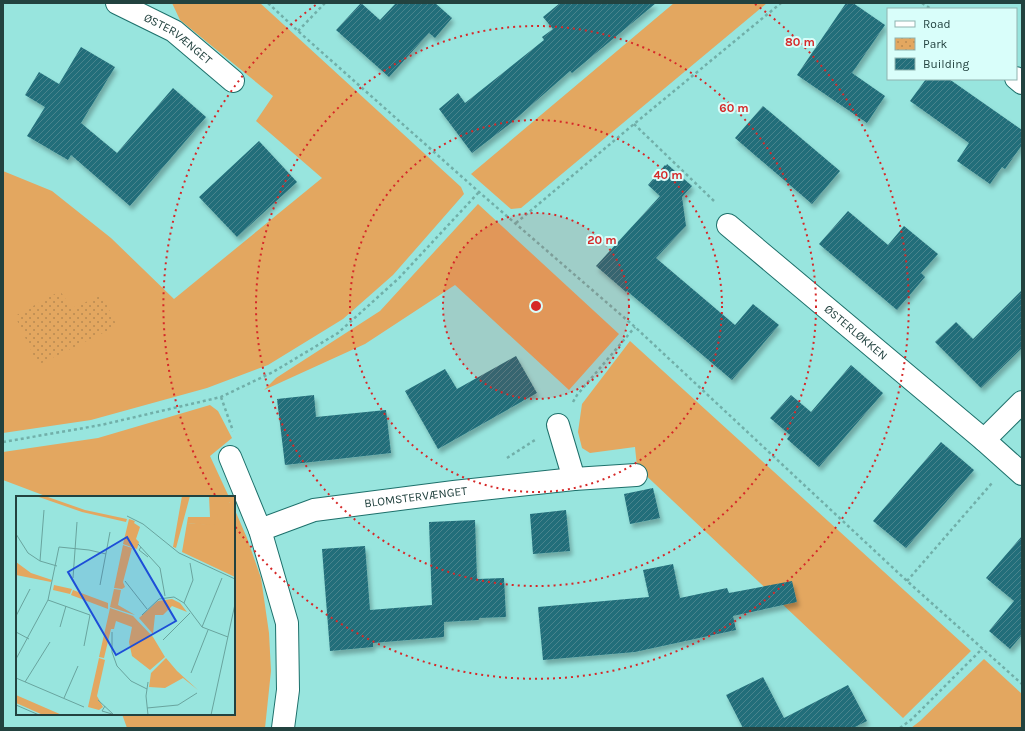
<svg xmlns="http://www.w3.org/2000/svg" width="1025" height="731" font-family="Karla,sans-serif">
<defs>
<pattern id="park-dots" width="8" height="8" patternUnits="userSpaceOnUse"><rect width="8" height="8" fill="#e3a760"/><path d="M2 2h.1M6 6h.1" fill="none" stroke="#b88a51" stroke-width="1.8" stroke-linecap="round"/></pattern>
<pattern id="building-hatch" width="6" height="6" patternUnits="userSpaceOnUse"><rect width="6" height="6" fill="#236e7a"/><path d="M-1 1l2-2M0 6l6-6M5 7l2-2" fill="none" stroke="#4a848d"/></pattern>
<filter id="shadow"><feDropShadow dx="2.5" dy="4.5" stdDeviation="2" flood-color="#0004"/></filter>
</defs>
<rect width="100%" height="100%" fill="#98e5de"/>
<path fill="#e3a760" d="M 172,3 L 260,3 L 461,187 L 464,194 L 393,275 L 343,319 L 268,365 L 207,388 L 91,420 L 3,433 L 3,171 L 52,191 L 111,238 L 174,299 L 322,178 L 256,121 L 273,96 L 180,20 Z
M 674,3 L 767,3 L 521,208 L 511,209 L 471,174 Z
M 478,204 L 619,334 L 569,390 L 455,285 L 365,344 L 264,390 L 276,378 L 380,311 Z
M 630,341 L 971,651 L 903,718 L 637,467 L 635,447 L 590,453 L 582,448 L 578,432 L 582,404 Z
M 210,405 L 218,411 L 232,438 L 210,456 L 229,497 L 48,497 L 3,480 L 3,452 L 98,438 Z
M 234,508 L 247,538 L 261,578 L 269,633 L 271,671 L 265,728 L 127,728 L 122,714 L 234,714 Z
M 984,659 L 1022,694 L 1022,728 L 911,728 L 920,721 Z"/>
<path fill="url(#park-dots)" d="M 60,291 L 72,308 L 102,295 L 117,326 L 38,365 L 15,316 Z"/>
<path fill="url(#building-hatch)" filter="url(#shadow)" d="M 361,3 L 380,20 L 396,3 L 435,3 L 452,18 L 435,38 L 429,33 L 389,77 L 336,30 Z
M 560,3 L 656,3 L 572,73 L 570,71 L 511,123 L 472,153 L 439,109 L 458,93 L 465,103 L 544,40 L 542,37 L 553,29 L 543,17 Z
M 846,3 L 853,3 L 885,25 L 852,73 L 885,96 L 867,123 L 797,75 Z
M 81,47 L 115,67 L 81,123 L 117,153 L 173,88 L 206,117 L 130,206 L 71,155 L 68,160 L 27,136 L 45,107 L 25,95 L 39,72 L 59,84 Z
M 926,79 L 949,79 L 1022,130 L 1022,145 L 1005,169 L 1002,167 L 990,184 L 957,161 L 969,143 L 910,101 Z
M 763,106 L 840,171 L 812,204 L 735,138 Z
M 259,141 L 297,182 L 237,237 L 199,197 Z
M 667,164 L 692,186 L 682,197 L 686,226 L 656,258 L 735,325 L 753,304 L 779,325 L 732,380 L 627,291 L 626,292 L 596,266 L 660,196 L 648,185 L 665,165 L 666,166 Z
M 848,211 L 888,245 L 904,226 L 938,254 L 921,273 L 925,277 L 897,310 L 819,244 Z
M 1022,290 L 1022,348 L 981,388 L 935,342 L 956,322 L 973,339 Z
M 516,356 L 537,393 L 438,449 L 405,391 L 445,369 L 457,389 Z
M 851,365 L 883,393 L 819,467 L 787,439 L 790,435 L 770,418 L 791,395 L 811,412 Z
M 314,395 L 316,417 L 386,410 L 391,453 L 285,465 L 277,399 Z
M 941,442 L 974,470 L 906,548 L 873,521 Z
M 653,488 L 660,518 L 630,524 L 624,494 Z
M 566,510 L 570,551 L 533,554 L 530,514 Z
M 475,520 L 477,579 L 504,578 L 506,617 L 479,618 L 479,620 L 444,622 L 444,637 L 373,643 L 373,647 L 330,651 L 322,549 L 365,546 L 370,610 L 432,605 L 429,522 Z
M 1022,536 L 1022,635 L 1010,649 L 989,631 L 1014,601 L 986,578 Z
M 673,564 L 680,598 L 727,588 L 729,593 L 792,581 L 797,602 L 733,616 L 736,630 L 635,652 L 543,660 L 538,607 L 649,597 L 643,570 Z
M 763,677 L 784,718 L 848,685 L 867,721 L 853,728 L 743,728 L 726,695 Z"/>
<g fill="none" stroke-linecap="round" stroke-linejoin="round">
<defs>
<g id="minor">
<path id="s1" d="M 117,3 L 174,31 L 233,81"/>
<path d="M 1016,78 L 1022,83"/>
<path id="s2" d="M 728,225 L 984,440 L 1022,474"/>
<path d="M 558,425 L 574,479"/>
<path d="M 984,440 L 1022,402"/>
<path d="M 230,457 L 260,530 L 287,623 L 288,690 L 283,728"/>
<path id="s3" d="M 260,530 L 314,510 L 454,492 L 574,479 L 636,475"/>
</g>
</defs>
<use href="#minor" stroke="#1d706b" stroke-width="24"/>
<path stroke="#71afa9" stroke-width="2.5" stroke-dasharray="3 3" stroke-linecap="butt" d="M 268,3 L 298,31 L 479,192 L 635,327 L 907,581 L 1022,684
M 922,3 L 931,9
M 298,31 L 325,3
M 634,124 L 714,201
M 516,223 L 634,124 L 781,3
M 221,397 L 233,431
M 573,402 L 577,395 L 635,327
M 3,442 L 101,425 L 221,397 L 273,372 L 338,333 L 399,278 L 479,192
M 507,458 L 535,440
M 907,581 L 992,483
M 900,728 L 912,719 L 983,648"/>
<use href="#minor" stroke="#fff" stroke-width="22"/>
</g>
<circle cx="536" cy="306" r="93" fill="#d62828" fill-opacity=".12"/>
<g fill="none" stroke="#d62828" stroke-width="2" stroke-dasharray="2 4">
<circle cx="536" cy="306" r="93"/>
<circle cx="536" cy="306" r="186"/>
<circle cx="536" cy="306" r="280"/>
<path d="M215 495A373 373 0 0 1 317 4M755 4A373 373 0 1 1 234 525"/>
</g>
<g text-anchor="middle" stroke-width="4" stroke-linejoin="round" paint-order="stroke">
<g font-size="12" fill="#22423f" stroke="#d9fefa">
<text dy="4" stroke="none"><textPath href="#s1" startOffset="71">ØSTERVÆNGET</textPath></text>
<text dy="4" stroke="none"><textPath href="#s2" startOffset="167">ØSTERLØKKEN</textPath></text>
<text dy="4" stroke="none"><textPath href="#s3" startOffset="160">BLOMSTERVÆNGET</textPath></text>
</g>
</g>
<g transform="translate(16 496)">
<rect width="219" height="219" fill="#98e5de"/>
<path d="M 20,0 L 29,0 L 69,14 L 111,23 L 110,26 L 66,16 ZM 193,0 L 219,0 L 219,6 L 214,6 L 199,30 L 171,27 L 172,21 L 194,21 ZM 113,23 L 119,25 L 118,27 L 124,31 L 120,43 L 123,46 L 121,53 L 107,48 ZM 107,49 L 116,52 L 107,86 L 109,91 L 106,93 L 98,92 ZM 0,66 L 15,77 L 36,84 L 35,86 L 0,79 ZM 38,89 L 56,93 L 54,98 L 37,94 ZM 98,93 L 105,94 L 102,109 L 119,119 L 94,111 ZM 57,94 L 92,107 L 92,113 L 55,99 ZM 156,103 L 164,107 L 171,116 L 156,110 L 147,119 L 139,119 L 137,138 L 123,122 L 142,105 ZM 94,112 L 117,120 L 137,141 L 149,161 L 134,174 L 116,160 L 113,146 L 116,131 L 100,125 L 98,133 L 95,133 L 88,162 L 83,161 ZM 83,162 L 89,164 L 81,200 L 87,211 L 83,214 L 72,211 ZM 150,162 L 161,175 L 182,194 L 167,182 L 149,192 L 133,191 L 135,177 ZM 0,199 L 46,219 L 27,219 L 7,210 L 0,207 Z" fill="#e3a760"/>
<path d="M 166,0 L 174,0 L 160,52 L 157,51 ZM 214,6 L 219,6 L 219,81 L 166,56 L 171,27 L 199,29 L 202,18 Z" fill="#e3a760"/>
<path fill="none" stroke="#69a49e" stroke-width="1" d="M 111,20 L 127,28 L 163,57 L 219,83M 0,38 L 12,57 L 24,65 L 41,70M 122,48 L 144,72 L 149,100M 125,51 L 123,54 L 132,61M 24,65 L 28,14M 57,82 L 61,26M 109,85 L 131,113M 84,89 L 94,36M 32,104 L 74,119 L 68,150M 168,107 L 177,84 L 174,67M 126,119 L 143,103 L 158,101 L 168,107 L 186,131 L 212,141M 0,120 L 14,93M 44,131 L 50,110M 186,131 L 206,82M 0,136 L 13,143M 96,136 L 96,156 L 101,170 L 115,185 L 131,193M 147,144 L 174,117M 0,163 L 32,104 L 43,51 L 73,54 L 90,58M 175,177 L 192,134M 0,182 L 68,211M 9,186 L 34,146M 48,202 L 62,170M 82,204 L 98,219M 0,209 L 23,219M 89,210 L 86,215 L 96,218M 131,212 L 162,209 L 181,197M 132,219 L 130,200 L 132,186M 195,219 L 219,108"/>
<path fill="#1d4ed8" fill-opacity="0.15" stroke="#1d4ed8" stroke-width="2" d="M 111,41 L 160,125 L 100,159 L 52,76 Z"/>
<rect width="219" height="219" fill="none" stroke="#22423f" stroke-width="2"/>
</g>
<circle cx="536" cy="306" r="6" fill="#d62828" stroke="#d9fefa" stroke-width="2"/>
<g font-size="12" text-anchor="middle" font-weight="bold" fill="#d62828" stroke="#d9fefa" stroke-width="4" stroke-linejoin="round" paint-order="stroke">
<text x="800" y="46">80 m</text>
<text x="734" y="112">60 m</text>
<text x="668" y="179">40 m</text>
<text x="602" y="244">20 m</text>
</g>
<rect width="1025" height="731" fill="none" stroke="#22423f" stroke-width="8"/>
<rect x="887" y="8" width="130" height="72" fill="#d9fefa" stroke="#90b3af"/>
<rect x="895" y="21" width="20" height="6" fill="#ffffff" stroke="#90b3af"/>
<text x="923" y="28" font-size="12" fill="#22423f">Road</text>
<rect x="895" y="38" width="20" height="12" fill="url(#park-dots)" stroke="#90b3af"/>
<text x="923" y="48" font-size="12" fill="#22423f">Park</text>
<rect x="895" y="58" width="20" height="12" fill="url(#building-hatch)" stroke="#90b3af"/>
<text x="923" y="68" font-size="12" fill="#22423f">Building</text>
</svg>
